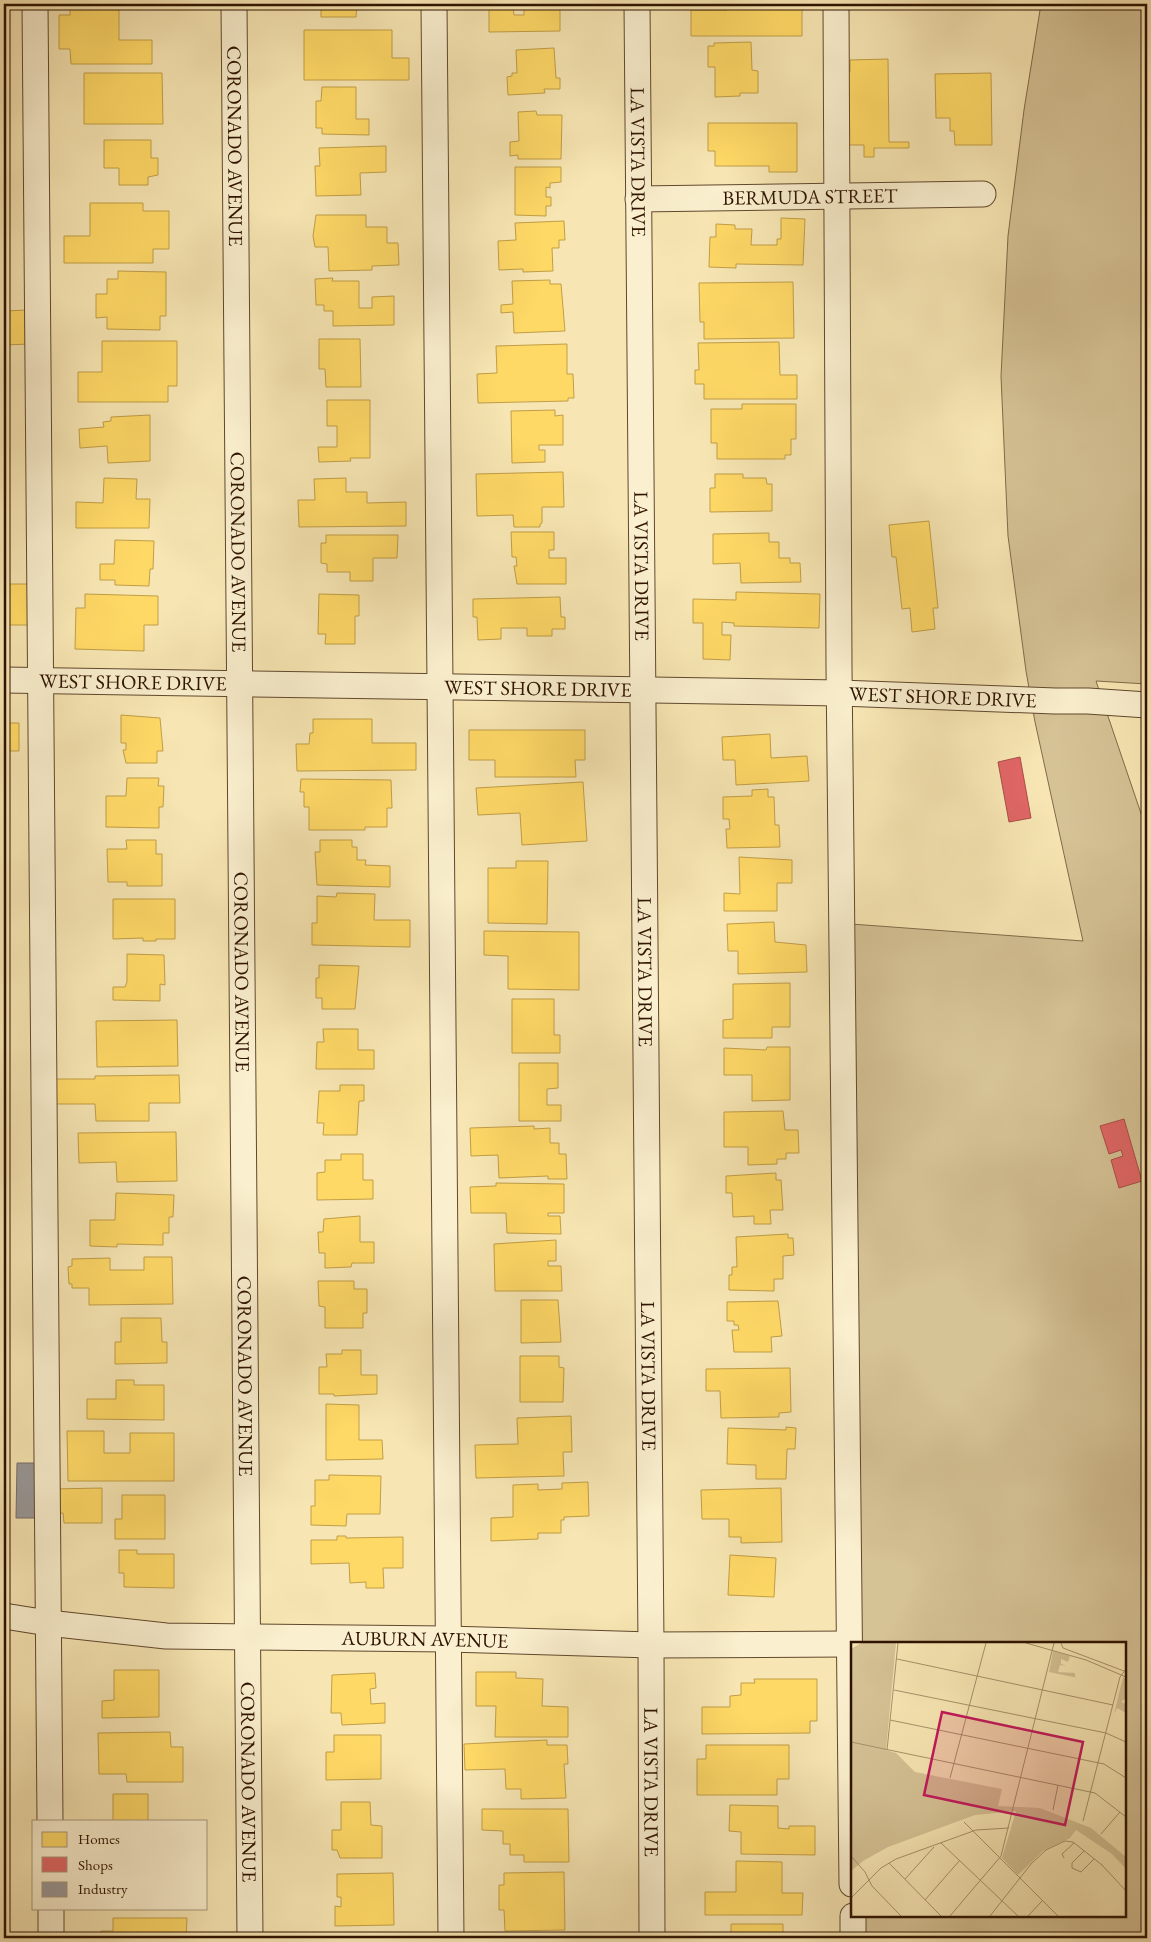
<svg xmlns="http://www.w3.org/2000/svg" width="1151" height="1942" font-family="'EB Garamond',serif">
<rect width="100%" height="100%" fill="#f7e6b3"/>
<filter id="stains"><feTurbulence type="fractalNoise" baseFrequency=".004" numOctaves="4"/><feColorMatrix values="0 0 0 0 .2 0 0 0 0 .09 0 0 0 0 .02 0 0 0 .5 -.17"/></filter>
<radialGradient id="worn" r=".72"><stop offset=".6" stop-color="#630" stop-opacity="0"/><stop offset="1" stop-color="#630" stop-opacity=".3"/></radialGradient>
<path fill="#d5c295" stroke="#826a4a" d="M 1041,4 L 1147,4 L 1147,684 L 1096,681 L 1147,831 L 1147,1938 L 863,1938 L 863,1916 L 1125,1916 L 1125,1643 L 860,1643 L 851,924 L 1083,941 L 1035,722 L 1026,671 L 1008,536 L 1001,376 L 1008,236 L 1024,110 Z"/>
<path fill="#ffd966" stroke="#c19e47" d="M 321,4 L 357,4 L 356,17 L 321,17 Z
M 524,4 L 560,4 L 560,31 L 489,32 L 489,8 L 513,7 L 514,15 L 524,15 Z
M 727,4 L 802,4 L 802,36 L 691,36 L 691,10 L 727,10 Z
M 70,9 L 119,9 L 119,40 L 152,40 L 152,64 L 71,64 L 70,49 L 59,49 L 59,15 L 70,15 Z
M 304,30 L 392,30 L 392,58 L 409,58 L 409,80 L 304,80 Z
M 751,42 L 752,70 L 758,71 L 758,93 L 740,93 L 740,96 L 715,97 L 715,67 L 708,67 L 708,46 L 714,46 L 714,43 Z
M 554,48 L 556,78 L 560,78 L 560,89 L 544,89 L 545,93 L 508,95 L 507,77 L 512,76 L 512,73 L 517,73 L 516,50 Z
M 888,59 L 889,142 L 909,142 L 909,148 L 874,148 L 874,157 L 864,157 L 864,145 L 846,145 L 845,71 L 850,72 L 850,60 Z
M 84,73 L 162,73 L 163,124 L 84,124 Z
M 991,73 L 992,145 L 955,145 L 954,131 L 950,131 L 950,118 L 936,118 L 935,74 Z
M 322,87 L 356,87 L 356,119 L 369,119 L 369,135 L 322,134 L 322,128 L 316,128 L 316,101 L 321,101 Z
M 536,111 L 537,115 L 562,115 L 561,159 L 518,159 L 518,155 L 510,156 L 510,142 L 519,141 L 518,112 Z
M 708,123 L 797,123 L 797,172 L 769,172 L 769,166 L 715,166 L 715,151 L 708,151 Z
M 104,140 L 151,140 L 151,158 L 158,158 L 158,175 L 148,177 L 148,185 L 119,185 L 119,168 L 104,168 Z
M 386,146 L 386,172 L 360,173 L 361,195 L 316,196 L 315,166 L 320,166 L 319,148 Z
M 515,167 L 561,167 L 561,182 L 550,183 L 550,188 L 546,187 L 546,197 L 551,197 L 551,206 L 546,206 L 546,216 L 515,215 Z
M 90,203 L 143,203 L 143,211 L 169,211 L 169,249 L 153,249 L 153,263 L 64,263 L 64,236 L 90,236 Z
M 316,215 L 366,215 L 366,227 L 387,227 L 387,243 L 398,243 L 399,265 L 372,266 L 372,270 L 329,271 L 328,247 L 315,247 L 313,236 Z
M 781,218 L 805,219 L 803,265 L 736,264 L 736,268 L 709,267 L 710,237 L 716,237 L 716,224 L 735,225 L 735,229 L 752,229 L 751,245 L 777,245 L 777,239 L 781,239 Z
M 564,221 L 565,240 L 559,240 L 559,248 L 552,248 L 553,271 L 523,272 L 523,269 L 499,270 L 498,241 L 516,240 L 515,223 Z
M 118,271 L 166,272 L 166,316 L 160,316 L 160,330 L 107,329 L 107,317 L 96,318 L 96,294 L 107,294 L 107,279 L 118,279 Z
M 333,278 L 332,281 L 359,281 L 359,308 L 372,308 L 372,297 L 394,296 L 394,325 L 333,326 L 333,311 L 324,311 L 324,305 L 316,305 L 315,279 Z
M 550,280 L 550,284 L 561,284 L 565,331 L 514,333 L 513,312 L 501,313 L 501,305 L 513,304 L 512,281 Z
M 793,282 L 794,338 L 704,339 L 704,322 L 700,322 L 699,283 Z
M 28,310 L 30,344 L 4,345 L 4,311 Z
M 319,339 L 360,339 L 361,387 L 326,387 L 325,369 L 319,369 Z
M 102,341 L 177,341 L 177,386 L 168,386 L 168,402 L 78,402 L 78,372 L 102,372 Z
M 779,342 L 780,375 L 797,375 L 797,399 L 704,399 L 704,384 L 695,384 L 695,370 L 699,370 L 698,343 Z
M 567,344 L 567,374 L 573,374 L 574,398 L 568,398 L 568,401 L 478,403 L 477,374 L 497,373 L 496,346 Z
M 327,400 L 370,400 L 370,458 L 350,458 L 351,461 L 319,462 L 318,447 L 337,447 L 337,426 L 327,426 Z
M 742,404 L 796,404 L 796,439 L 791,439 L 791,455 L 785,455 L 785,459 L 717,459 L 717,443 L 711,443 L 711,409 L 742,409 Z
M 555,410 L 555,416 L 563,415 L 563,445 L 539,445 L 539,450 L 545,450 L 545,462 L 512,463 L 511,411 Z
M 150,415 L 150,461 L 108,463 L 107,446 L 80,448 L 79,429 L 104,427 L 103,422 L 111,421 L 111,417 Z
M 563,472 L 564,507 L 542,507 L 542,523 L 540,524 L 540,527 L 514,527 L 513,515 L 477,516 L 476,474 Z
M 715,474 L 743,474 L 743,478 L 766,478 L 767,484 L 772,484 L 772,511 L 710,512 L 710,488 L 715,488 Z
M 104,478 L 137,479 L 136,499 L 150,499 L 149,528 L 76,528 L 76,502 L 103,503 Z
M 346,478 L 346,492 L 367,492 L 367,503 L 406,502 L 406,526 L 299,527 L 298,500 L 315,500 L 314,479 Z
M 929,521 L 938,608 L 933,608 L 935,629 L 912,632 L 910,608 L 902,609 L 896,557 L 892,557 L 889,525 Z
M 511,532 L 554,532 L 554,550 L 549,550 L 549,558 L 566,558 L 566,584 L 517,584 L 514,566 L 517,566 L 516,557 L 512,557 Z
M 769,533 L 769,542 L 779,542 L 779,558 L 790,558 L 790,563 L 800,563 L 801,582 L 741,583 L 740,563 L 713,564 L 713,534 Z
M 326,535 L 398,535 L 397,558 L 373,558 L 373,581 L 350,581 L 350,572 L 327,572 L 327,564 L 321,563 L 321,543 L 326,543 Z
M 115,540 L 154,541 L 153,569 L 150,569 L 149,586 L 115,585 L 115,580 L 100,580 L 100,564 L 114,564 Z
M 4,584 L 31,584 L 32,625 L 4,625 Z
M 736,592 L 820,594 L 819,628 L 734,626 L 734,623 L 722,622 L 722,635 L 731,635 L 730,660 L 703,659 L 703,623 L 693,623 L 693,599 L 736,600 Z
M 85,594 L 158,596 L 158,625 L 144,625 L 144,651 L 75,649 L 76,608 L 85,608 Z
M 319,594 L 359,595 L 359,616 L 355,616 L 355,644 L 325,644 L 326,634 L 318,634 Z
M 560,597 L 561,617 L 565,617 L 565,629 L 552,629 L 552,636 L 527,636 L 527,628 L 501,628 L 501,639 L 478,640 L 477,617 L 473,617 L 473,599 Z
M 121,715 L 160,718 L 163,751 L 157,751 L 157,763 L 126,763 L 123,750 L 126,750 L 126,743 L 121,743 Z
M 313,719 L 372,719 L 372,743 L 416,743 L 416,770 L 297,771 L 296,744 L 309,744 L 310,733 L 313,733 Z
M 4,723 L 19,723 L 19,751 L 4,751 Z
M 469,730 L 585,730 L 585,760 L 575,760 L 576,777 L 495,777 L 495,760 L 469,760 Z
M 770,734 L 771,758 L 807,756 L 809,781 L 736,785 L 735,760 L 723,760 L 722,737 Z
M 127,778 L 159,778 L 158,786 L 164,786 L 163,807 L 159,807 L 159,828 L 106,827 L 106,796 L 126,796 Z
M 301,779 L 391,780 L 392,808 L 387,808 L 387,827 L 365,827 L 365,830 L 309,830 L 309,807 L 304,807 L 304,792 L 300,792 Z
M 583,782 L 587,841 L 522,845 L 520,813 L 478,815 L 476,788 Z
M 768,789 L 768,797 L 774,797 L 775,825 L 779,825 L 780,847 L 727,848 L 726,829 L 730,829 L 729,819 L 723,819 L 723,797 L 752,796 L 752,790 Z
M 126,840 L 156,840 L 156,854 L 162,854 L 162,886 L 127,886 L 127,882 L 108,882 L 107,849 L 127,849 Z
M 320,840 L 352,840 L 352,847 L 357,847 L 357,860 L 366,860 L 365,865 L 390,866 L 390,887 L 317,885 L 315,852 L 320,852 Z
M 739,857 L 792,860 L 792,883 L 777,883 L 777,911 L 724,911 L 724,893 L 740,894 Z
M 516,861 L 548,861 L 547,924 L 488,923 L 488,868 L 516,868 Z
M 337,893 L 375,894 L 374,920 L 410,920 L 410,947 L 312,945 L 312,923 L 317,923 L 317,896 L 336,897 Z
M 113,899 L 175,899 L 175,939 L 156,939 L 156,941 L 143,941 L 143,938 L 113,939 Z
M 774,922 L 775,942 L 806,945 L 807,972 L 738,974 L 738,951 L 728,951 L 727,924 Z
M 484,931 L 579,932 L 579,990 L 508,989 L 508,956 L 484,955 Z
M 127,954 L 164,955 L 165,985 L 160,984 L 160,1001 L 113,1000 L 113,987 L 125,987 L 127,982 Z
M 319,965 L 359,966 L 355,1009 L 322,1009 L 322,998 L 316,998 L 316,978 L 319,978 Z
M 790,983 L 790,1027 L 772,1027 L 772,1038 L 723,1038 L 723,1020 L 733,1019 L 733,984 Z
M 512,999 L 554,999 L 554,1035 L 560,1035 L 560,1053 L 512,1053 Z
M 177,1020 L 178,1066 L 97,1067 L 96,1021 Z
M 323,1029 L 358,1029 L 358,1050 L 374,1050 L 374,1069 L 316,1069 L 317,1042 L 324,1042 Z
M 767,1047 L 790,1047 L 790,1100 L 752,1101 L 752,1075 L 724,1075 L 724,1048 L 766,1050 Z
M 519,1063 L 558,1063 L 558,1088 L 547,1089 L 547,1105 L 561,1105 L 561,1121 L 519,1121 Z
M 179,1075 L 180,1103 L 149,1103 L 149,1121 L 96,1121 L 95,1104 L 55,1104 L 54,1079 L 95,1079 L 95,1076 Z
M 340,1085 L 364,1085 L 364,1101 L 359,1101 L 357,1135 L 323,1135 L 324,1123 L 317,1123 L 319,1091 L 340,1091 Z
M 783,1111 L 785,1130 L 798,1130 L 799,1153 L 786,1153 L 786,1159 L 777,1159 L 777,1164 L 748,1165 L 748,1147 L 724,1147 L 724,1112 Z
M 534,1126 L 534,1129 L 550,1128 L 550,1143 L 559,1143 L 559,1154 L 566,1154 L 567,1179 L 548,1179 L 548,1176 L 499,1178 L 498,1155 L 471,1156 L 470,1128 Z
M 176,1132 L 177,1181 L 117,1182 L 116,1162 L 79,1163 L 78,1133 Z
M 341,1154 L 363,1154 L 363,1180 L 373,1180 L 373,1199 L 317,1200 L 317,1173 L 325,1172 L 325,1160 L 341,1160 Z
M 776,1173 L 776,1180 L 781,1180 L 783,1210 L 770,1210 L 771,1224 L 754,1224 L 754,1216 L 733,1217 L 732,1193 L 726,1193 L 726,1176 Z
M 496,1183 L 564,1184 L 564,1213 L 548,1213 L 548,1216 L 560,1216 L 561,1234 L 507,1233 L 506,1213 L 471,1213 L 470,1187 L 496,1186 Z
M 116,1193 L 174,1195 L 173,1217 L 169,1217 L 169,1233 L 163,1233 L 163,1245 L 117,1244 L 117,1247 L 90,1246 L 90,1220 L 115,1220 Z
M 360,1216 L 360,1242 L 374,1242 L 374,1263 L 352,1263 L 351,1267 L 325,1268 L 325,1253 L 319,1253 L 318,1232 L 323,1232 L 324,1219 Z
M 788,1234 L 788,1238 L 793,1238 L 794,1255 L 783,1256 L 783,1279 L 774,1279 L 774,1291 L 729,1290 L 729,1275 L 732,1275 L 732,1267 L 737,1267 L 736,1237 Z
M 556,1240 L 556,1261 L 548,1261 L 548,1266 L 561,1266 L 562,1291 L 495,1291 L 494,1244 Z
M 144,1257 L 172,1257 L 173,1304 L 89,1305 L 89,1288 L 72,1288 L 72,1284 L 69,1284 L 68,1267 L 72,1266 L 72,1259 L 110,1258 L 110,1270 L 144,1270 Z
M 318,1281 L 354,1281 L 354,1289 L 367,1289 L 367,1313 L 363,1313 L 363,1328 L 325,1328 L 325,1307 L 319,1306 Z
M 521,1300 L 558,1300 L 561,1342 L 521,1343 Z
M 778,1301 L 782,1336 L 771,1337 L 772,1352 L 734,1352 L 732,1330 L 739,1330 L 738,1325 L 734,1325 L 734,1321 L 727,1321 L 727,1302 Z
M 121,1318 L 161,1318 L 162,1342 L 167,1342 L 167,1363 L 115,1364 L 115,1342 L 121,1342 Z
M 342,1350 L 361,1350 L 361,1375 L 377,1375 L 377,1394 L 334,1396 L 334,1394 L 319,1394 L 319,1367 L 327,1367 L 326,1354 L 342,1354 Z
M 520,1356 L 559,1356 L 559,1367 L 564,1368 L 563,1402 L 520,1402 Z
M 790,1368 L 791,1412 L 779,1413 L 779,1417 L 721,1418 L 720,1391 L 706,1391 L 706,1369 Z
M 116,1380 L 134,1380 L 134,1385 L 164,1385 L 164,1420 L 87,1419 L 87,1399 L 116,1399 Z
M 326,1404 L 359,1405 L 359,1440 L 382,1440 L 383,1459 L 326,1460 Z
M 571,1416 L 572,1452 L 563,1452 L 564,1476 L 476,1478 L 475,1445 L 518,1444 L 517,1418 Z
M 786,1427 L 796,1428 L 795,1449 L 787,1449 L 786,1479 L 756,1479 L 756,1465 L 727,1464 L 728,1428 L 786,1430 Z
M 67,1431 L 104,1431 L 104,1453 L 130,1453 L 130,1433 L 174,1433 L 174,1481 L 68,1481 Z
M 329,1475 L 381,1476 L 380,1514 L 347,1514 L 346,1526 L 311,1525 L 311,1506 L 315,1506 L 315,1480 L 329,1480 Z
M 588,1482 L 589,1516 L 564,1517 L 564,1520 L 561,1520 L 561,1533 L 538,1533 L 538,1539 L 491,1541 L 491,1518 L 513,1517 L 513,1485 L 538,1484 L 538,1490 L 562,1489 L 562,1483 Z
M 102,1488 L 102,1523 L 64,1523 L 63,1513 L 53,1513 L 52,1489 Z
M 781,1488 L 782,1542 L 741,1543 L 741,1537 L 729,1537 L 729,1519 L 702,1519 L 701,1490 Z
M 122,1495 L 165,1495 L 165,1539 L 115,1539 L 115,1519 L 122,1519 Z
M 337,1536 L 346,1536 L 346,1538 L 403,1537 L 403,1568 L 383,1568 L 384,1588 L 366,1588 L 366,1582 L 350,1583 L 349,1563 L 311,1564 L 311,1540 L 337,1540 Z
M 119,1550 L 137,1550 L 137,1554 L 174,1554 L 174,1588 L 124,1587 L 124,1573 L 119,1573 Z
M 730,1555 L 776,1558 L 774,1597 L 728,1595 Z
M 114,1670 L 159,1670 L 159,1717 L 102,1718 L 102,1701 L 114,1700 Z
M 476,1672 L 516,1672 L 516,1678 L 543,1679 L 542,1706 L 568,1707 L 568,1737 L 495,1737 L 496,1706 L 476,1706 Z
M 375,1673 L 376,1688 L 370,1689 L 371,1704 L 385,1703 L 385,1723 L 342,1725 L 341,1713 L 331,1713 L 332,1675 Z
M 754,1679 L 817,1679 L 817,1721 L 810,1721 L 810,1733 L 702,1734 L 702,1707 L 730,1707 L 730,1696 L 741,1695 L 741,1683 L 755,1683 Z
M 170,1732 L 171,1747 L 183,1747 L 183,1782 L 127,1782 L 126,1774 L 99,1774 L 98,1733 Z
M 334,1735 L 381,1735 L 381,1779 L 326,1780 L 326,1752 L 334,1752 Z
M 547,1740 L 547,1745 L 567,1745 L 568,1764 L 564,1764 L 566,1798 L 521,1799 L 521,1789 L 506,1789 L 505,1769 L 465,1770 L 464,1744 Z
M 706,1745 L 789,1745 L 789,1779 L 777,1779 L 777,1795 L 697,1795 L 697,1759 L 706,1759 Z
M 113,1794 L 148,1794 L 148,1821 L 113,1821 Z
M 341,1802 L 370,1802 L 371,1825 L 382,1826 L 382,1858 L 340,1858 L 337,1850 L 332,1850 L 332,1830 L 341,1830 Z
M 730,1805 L 778,1806 L 778,1828 L 789,1829 L 789,1826 L 815,1826 L 815,1855 L 741,1854 L 741,1832 L 729,1831 Z
M 482,1809 L 568,1809 L 569,1862 L 524,1862 L 524,1855 L 510,1855 L 510,1844 L 503,1844 L 503,1831 L 482,1830 Z
M 736,1861 L 782,1862 L 782,1893 L 803,1893 L 802,1915 L 705,1915 L 705,1892 L 736,1892 Z
M 564,1872 L 565,1930 L 505,1931 L 504,1910 L 499,1910 L 499,1885 L 504,1885 L 504,1873 Z
M 393,1873 L 394,1925 L 335,1926 L 335,1906 L 341,1907 L 341,1897 L 337,1897 L 337,1874 Z
M 113,1918 L 187,1918 L 186,1938 L 101,1938 L 101,1931 L 113,1931 Z
M 731,1924 L 783,1924 L 783,1938 L 731,1938 Z"/>
<path fill="#e06666" stroke="#ab4d47" d="M 1020,757 L 1031,818 L 1009,822 L 998,762 Z
M 1124,1119 L 1142,1181 L 1119,1188 L 1111,1160 L 1123,1156 L 1121,1150 L 1109,1154 L 1100,1126 Z"/>
<path fill="#999" stroke="#79716b" d="M 17,1463 L 40,1463 L 40,1518 L 16,1518 Z"/>
<g fill="none" stroke-linecap="round" stroke-linejoin="round">
<defs>
<g id="minor">
<path d="M 35,4 L 50,1821"/>
<path id="s1" d="M 234,4 L 250,1938"/>
<path d="M 434,4 L 451,1938"/>
<path id="s2" d="M 637,4 L 651,1645 L 652,1938"/>
<path d="M 836,4 L 839,667 L 852,1884"/>
<path id="s3" d="M 638,199 L 983,194"/>
<path id="s4" d="M 4,680 L 840,693 L 1055,701 L 1088,701 L 1147,705"/>
<path id="s5" d="M 4,1616 L 48,1623 L 166,1636 L 447,1639 L 651,1645 L 849,1644"/>
<path d="M 51,1908 L 51,1938"/>
<path d="M 853,1916 L 853,1938"/>
</g>
</defs>
<use href="#minor" stroke="#61482d" stroke-width="27"/>
<use href="#minor" stroke="#faefce" stroke-width="25"/>
</g>
<g text-anchor="middle" stroke-width="5" stroke-linejoin="round" paint-order="stroke">
<g font-size="20" fill="#2f1300" stroke="#faefce">
<text dy="7" stroke="none"><textPath href="#s1" startOffset="142">CORONADO AVENUE</textPath></text>
<text dy="7" stroke="none"><textPath href="#s2" startOffset="158">LA VISTA DRIVE</textPath></text>
<text dy="7" stroke="none"><textPath href="#s3" startOffset="172">BERMUDA STREET</textPath></text>
<text dy="7" stroke="none"><textPath href="#s1" startOffset="548">CORONADO AVENUE</textPath></text>
<text dy="7" stroke="none"><textPath href="#s2" startOffset="562">LA VISTA DRIVE</textPath></text>
<text dy="7" stroke="none"><textPath href="#s4" startOffset="129">WEST SHORE DRIVE</textPath></text>
<text dy="7" stroke="none"><textPath href="#s4" startOffset="534">WEST SHORE DRIVE</textPath></text>
<text dy="7" stroke="none"><textPath href="#s4" startOffset="939">WEST SHORE DRIVE</textPath></text>
<text dy="7" stroke="none"><textPath href="#s1" startOffset="968">CORONADO AVENUE</textPath></text>
<text dy="7" stroke="none"><textPath href="#s2" startOffset="968">LA VISTA DRIVE</textPath></text>
<text dy="7" stroke="none"><textPath href="#s1" startOffset="1372">CORONADO AVENUE</textPath></text>
<text dy="7" stroke="none"><textPath href="#s2" startOffset="1372">LA VISTA DRIVE</textPath></text>
<text dy="7" stroke="none"><textPath href="#s5" startOffset="422">AUBURN AVENUE</textPath></text>
<text dy="7" stroke="none"><textPath href="#s1" startOffset="1778">CORONADO AVENUE</textPath></text>
<text dy="7" stroke="none"><textPath href="#s2" startOffset="1778">LA VISTA DRIVE</textPath></text>
</g>
</g>
<g transform="translate(851 1642)">
<rect width="275" height="275" fill="#f7e6b3"/>
<path d="M 10,1 L 45,1 L 35,108 L 45,111 L 64,130 L 151,147 L 147,164 L 189,166 L 240,186 L 275,215 L 275,227 L 261,212 L 225,188 L 219,196 L 192,209 L 167,233 L 151,216 L 165,169 L 124,173 L 37,205 L 12,219 L 0,229 L 0,7 ZM 202,9 L 219,14 L 217,20 L 210,17 L 210,22 L 216,24 L 209,23 L 207,30 L 224,31 L 224,35 L 227,36 L 198,30 ZM 272,35 L 275,37 L 275,56 L 270,60 L 275,62 L 275,71 L 266,66 L 263,72 Z" fill="#d5c295"/>
<path fill="none" stroke="#a7926b" stroke-width="1" d="M 175,1 L 235,18 L 275,35M 210,1 L 212,6 L 273,29M 46,17 L 262,63M 43,48 L 255,91 L 275,100M 39,78 L 253,122 L 275,136M 0,100 L 244,151 L 275,175M 36,108 L 47,1M 99,136 L 135,1M 202,168 L 207,143M 232,179 L 269,35 L 275,27M 113,180 L 207,274M 250,192 L 269,170M 90,201 L 167,274M 233,209 L 221,221 L 221,226 L 230,230 L 243,217M 0,214 L 14,230 L 21,244 L 50,274M 213,216 L 211,212 L 223,201M 38,221 L 90,274M 54,237 L 83,205M 0,256 L 30,226 L 45,217 L 125,188 L 158,186M 74,258 L 109,218M 99,274 L 150,214 L 203,1M 139,274 L 180,222 L 195,208 L 214,199 L 222,200 L 251,223 L 275,249M 177,274 L 191,259"/>
<path fill="#c2185b" fill-opacity="0.15" stroke="#c2185b" stroke-width="2.5" d="M 91,70 L 232,100 L 214,183 L 73,153 Z"/>
<rect width="275" height="275" fill="none" stroke="#2f1300" stroke-width="2.5"/>
</g>
<rect width="1151" height="1942" fill="none" stroke="#f7e6b3" stroke-width="20"/>
<rect x="5" y="5" width="1141" height="1932" fill="none" stroke="#2f1300" stroke-width="2.5"/>
<rect x="10" y="10" width="1131" height="1922" fill="none" stroke="#2f1300"/>
<rect x="32" y="1820" width="175" height="90" fill="#faefce" stroke="#a9977c"/>
<rect x="42" y="1832" width="25" height="15" fill="#ffd966" stroke="#a9977c"/>
<text x="78" y="1844" font-size="15" fill="#2f1300">Homes</text>
<rect x="42" y="1857" width="25" height="15" fill="#e06666" stroke="#a9977c"/>
<text x="78" y="1870" font-size="15" fill="#2f1300">Shops</text>
<rect x="42" y="1882" width="25" height="15" fill="#999999" stroke="#a9977c"/>
<text x="78" y="1894" font-size="15" fill="#2f1300">Industry</text>
<rect width="100%" height="100%" filter="url(#stains)"/>
<rect width="100%" height="100%" fill="url(#worn)"/>
</svg>
